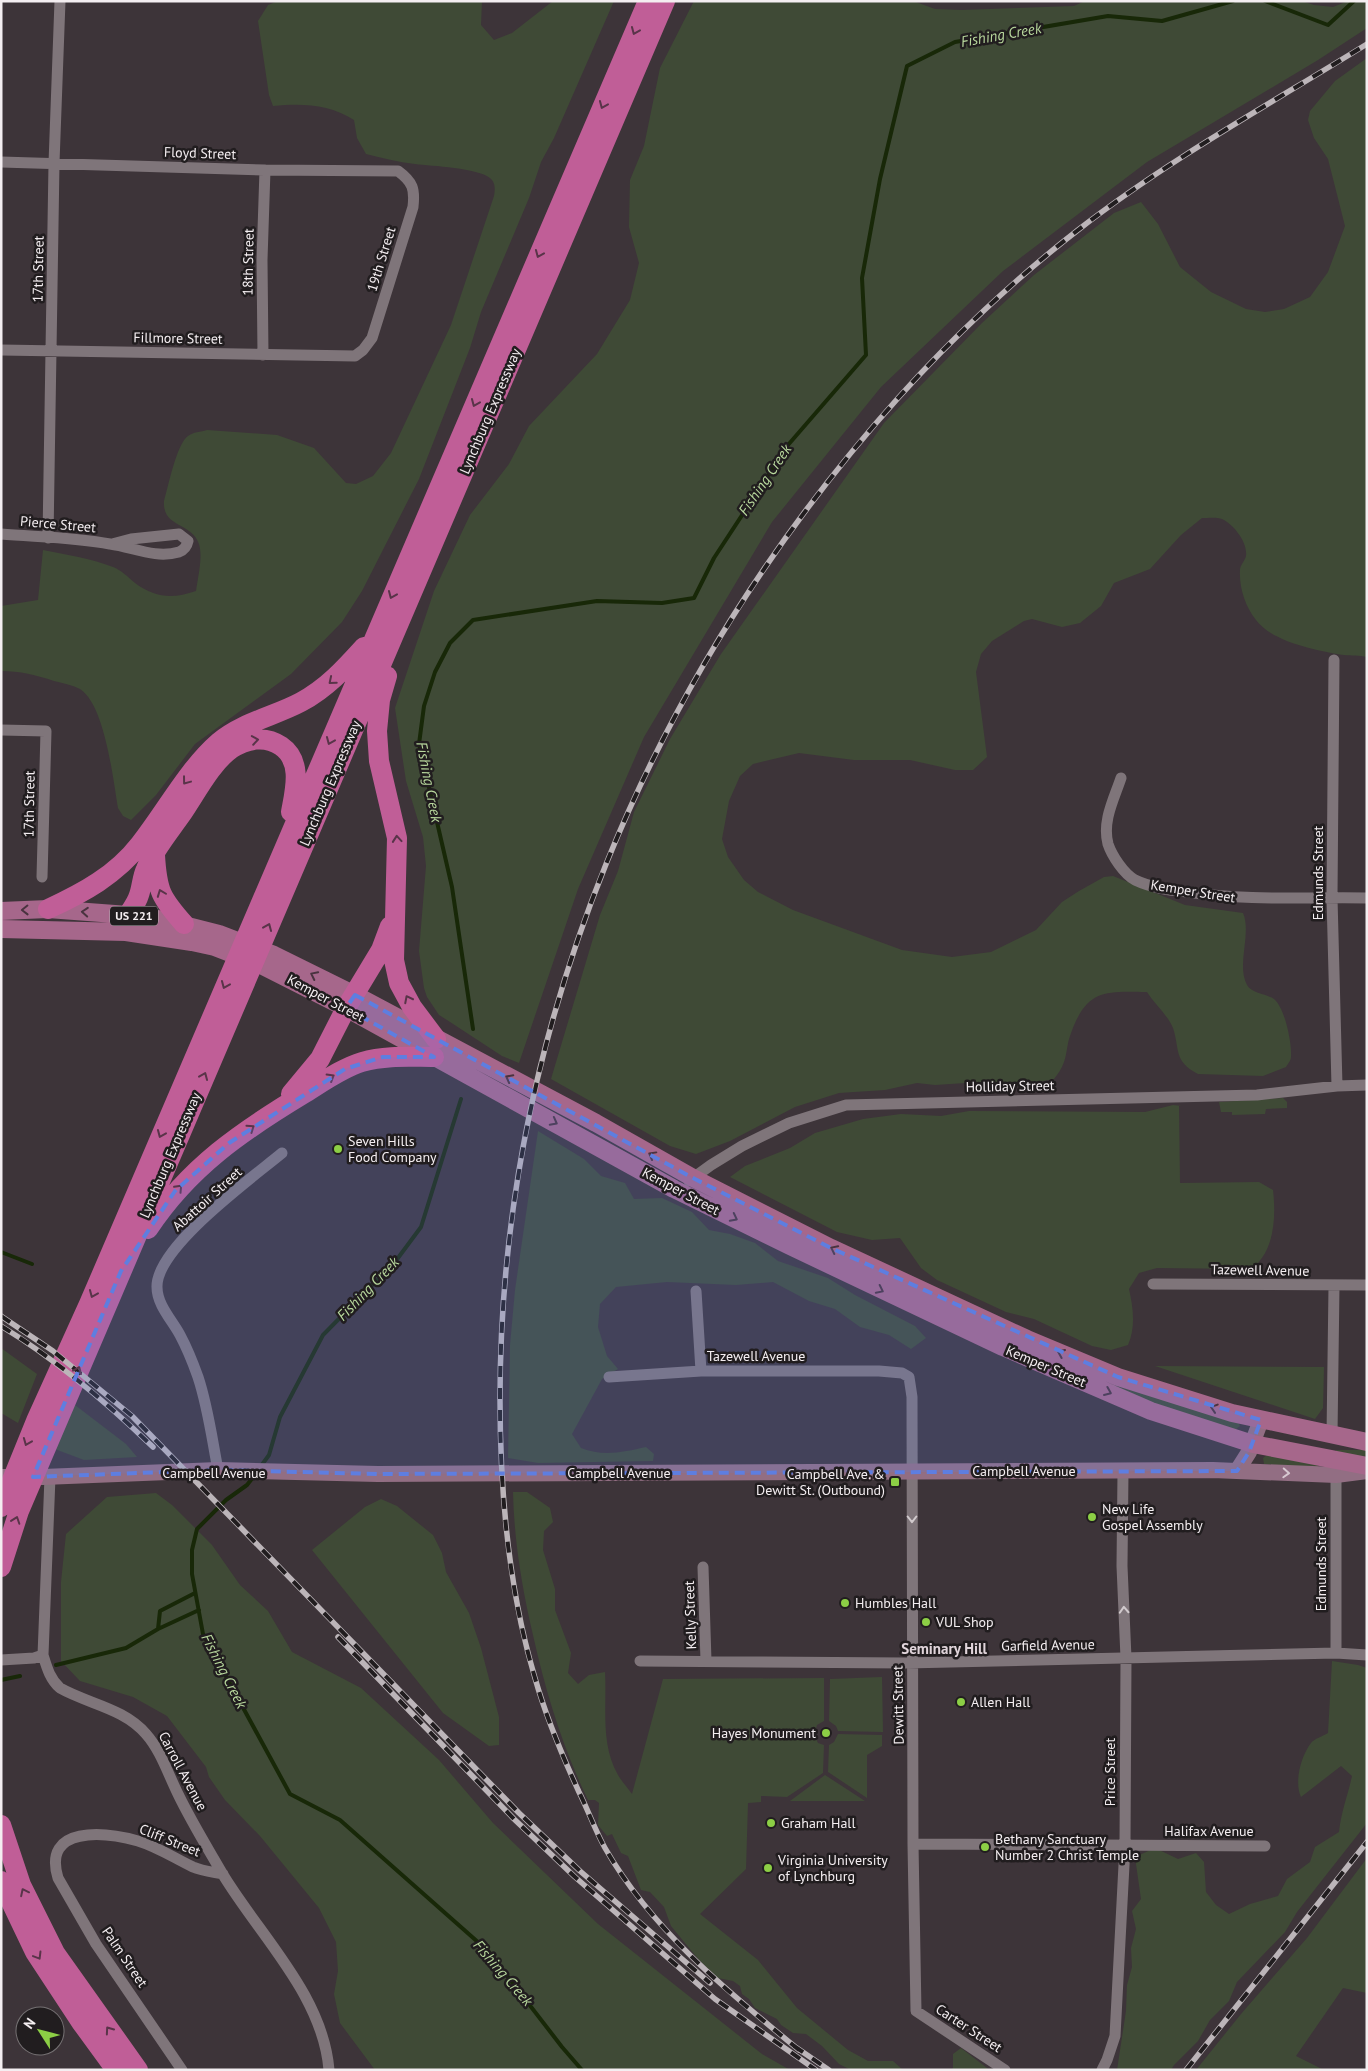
<svg xmlns="http://www.w3.org/2000/svg" width="1368" height="2071" font-family="'PT Sans',sans-serif">
<rect width="100%" height="100%" fill="#3d3439"/>
<path fill="#3f4a36" d="M 278,1 L 482,1 L 481,25 L 494,40 L 512,33 L 553,1 L 614,1 L 554,138 L 541,162 L 529,198 L 481,312 L 470,348 L 419,479 L 362,591 L 342,622 L 291,674 L 195,744 L 156,795 L 131,820 L 123,816 L 118,808 C 113,779 105,705 80,689 C 72,685 62,683 54,681 C 36,675 20,671 1,671 L 1,606 L 38,600 L 43,550 C 67,555 90,558 113,567 C 121,570 128,577 135,583 C 155,598 173,599 196,591 C 198,577 203,557 199,544 C 192,522 162,528 164,501 C 168,487 177,443 188,436 C 193,432 201,432 207,430 L 277,435 L 314,448 L 346,483 L 356,484 L 373,476 L 391,453 L 451,325 L 494,196 C 495,190 496,183 490,178 C 478,168 432,166 415,164 C 398,162 382,158 366,154 L 357,138 L 354,120 C 329,104 302,103 273,106 L 269,95 L 258,21 L 268,5 Z
M 694,1 L 913,1 L 935,9 L 961,10 L 1074,6 L 1085,1 L 1302,1 L 1314,5 L 1333,7 L 1348,1 L 1367,1 L 1367,28 L 1318,60 L 1147,162 L 1003,271 L 881,387 L 772,522 L 644,737 L 578,889 L 519,1063 L 502,1056 L 447,1020 L 439,1015 L 427,997 L 424,988 L 419,951 L 426,866 L 423,837 L 406,781 L 395,708 L 434,591 L 470,515 L 509,464 L 529,426 L 597,354 L 630,300 L 639,263 L 629,227 L 630,180 L 644,146 L 660,68 Z
M 1367,58 L 1367,657 C 1359,655 1352,656 1344,655 C 1318,651 1272,642 1256,620 C 1245,606 1239,587 1240,570 C 1240,565 1245,561 1246,556 C 1248,542 1233,524 1222,519 C 1217,517 1208,518 1202,518 L 1181,535 L 1150,569 L 1114,583 L 1101,606 L 1080,623 L 1062,627 L 1032,619 L 1024,621 L 992,641 L 981,654 L 976,672 L 987,757 L 973,770 L 955,770 L 910,760 L 854,760 L 799,753 L 753,764 L 740,776 L 729,801 L 722,839 L 728,857 L 744,880 L 758,892 L 793,910 L 902,950 L 952,957 L 991,952 L 1036,930 L 1062,902 L 1079,891 L 1104,877 L 1113,876 L 1185,905 L 1243,913 C 1252,934 1236,964 1247,985 C 1251,993 1267,994 1274,999 C 1285,1008 1292,1043 1291,1057 C 1291,1060 1288,1064 1286,1067 L 1263,1076 L 1198,1074 C 1173,1061 1180,1049 1173,1028 C 1169,1017 1154,1003 1147,992 C 1104,991 1086,989 1070,1036 C 1067,1044 1067,1054 1064,1062 C 1062,1068 1058,1074 1054,1079 L 1018,1086 L 981,1082 L 935,1085 L 917,1083 L 885,1090 L 839,1093 L 795,1107 L 730,1141 L 696,1154 L 670,1146 L 551,1079 L 600,915 L 618,871 L 634,812 L 670,739 L 721,654 L 884,423 L 982,323 L 1034,275 L 1114,213 L 1141,202 L 1158,224 L 1180,267 L 1211,292 L 1246,309 L 1265,312 L 1284,309 L 1310,297 L 1328,272 L 1345,226 L 1328,159 L 1314,138 L 1308,120 L 1310,111 L 1335,81 Z
M 1283,1098 L 1287,1102 L 1287,1108 L 1266,1109 L 1265,1114 L 1232,1115 L 1232,1112 L 1221,1112 L 1219,1102 Z
M 1173,1105 L 1182,1106 L 1179,1106 L 1180,1183 L 1259,1182 L 1273,1190 C 1276,1216 1275,1252 1251,1269 L 1157,1268 L 1139,1273 L 1129,1289 C 1133,1307 1136,1327 1128,1345 L 1111,1350 L 1092,1346 L 1034,1319 L 1006,1312 L 937,1280 L 921,1268 L 900,1238 L 872,1240 L 837,1232 L 730,1177 L 745,1166 L 790,1148 L 815,1133 L 863,1119 L 901,1114 L 941,1116 L 969,1111 L 1145,1112 Z
M 538,1131 L 584,1159 L 601,1176 L 625,1183 L 634,1199 L 662,1198 L 692,1212 L 709,1230 L 730,1234 L 755,1243 L 778,1261 L 828,1278 L 855,1295 L 915,1326 L 926,1338 L 911,1349 L 889,1335 L 860,1327 L 835,1309 L 809,1301 L 773,1282 L 736,1285 L 667,1282 L 616,1287 L 600,1304 L 598,1327 L 607,1356 L 618,1369 L 602,1379 L 572,1434 L 581,1448 C 603,1457 624,1452 646,1447 L 654,1454 L 653,1461 L 538,1463 L 508,1458 L 510,1345 L 515,1290 Z
M 1,1348 L 37,1374 L 18,1423 L 1,1413 Z
M 1034,1350 L 1238,1422 L 1240,1426 L 1235,1430 L 1144,1400 L 1087,1376 Z
M 1155,1366 L 1324,1367 L 1323,1408 L 1315,1419 Z
M 75,1405 L 126,1444 L 137,1457 L 84,1460 L 52,1448 Z
M 1336,1450 L 1367,1450 L 1367,1457 L 1335,1453 Z
M 1267,1455 L 1318,1465 L 1318,1468 L 1264,1464 L 1263,1458 Z
M 513,1492 L 527,1492 L 550,1508 L 553,1522 L 544,1531 L 543,1550 L 555,1589 L 555,1610 L 571,1653 L 568,1673 L 578,1684 L 589,1675 L 605,1672 C 607,1707 600,1744 618,1775 C 622,1782 628,1788 632,1794 L 663,1679 L 824,1678 L 824,1721 L 817,1725 L 814,1735 L 818,1743 L 824,1745 L 823,1773 L 787,1797 L 761,1796 L 761,1802 L 748,1803 L 746,1869 L 700,1914 L 758,1960 L 797,2008 L 848,2050 L 868,2061 L 893,2061 L 903,2070 L 851,2070 L 839,2064 L 822,2046 L 806,2034 L 793,2033 L 781,2025 L 777,2019 L 755,2008 L 749,1999 L 742,1994 L 740,1986 L 733,1981 L 718,1978 L 699,1960 L 671,1926 L 664,1907 L 650,1892 L 641,1890 L 628,1856 L 621,1853 L 612,1834 L 607,1836 L 598,1825 L 599,1803 L 595,1800 L 588,1800 C 562,1746 546,1693 533,1635 C 522,1588 514,1540 513,1492 Z
M 156,1493 L 172,1505 L 212,1545 L 240,1585 L 268,1611 L 292,1652 L 361,1688 L 439,1760 L 493,1823 L 598,1924 L 762,2054 L 790,2070 L 375,2070 L 340,2023 L 334,1994 L 338,1971 L 336,1942 L 319,1908 L 260,1836 L 225,1800 L 209,1777 L 206,1767 L 167,1716 L 133,1697 L 80,1681 L 61,1661 L 61,1582 L 66,1534 L 107,1497 Z
M 381,1499 L 397,1506 L 433,1535 L 442,1553 L 446,1572 L 469,1613 L 481,1648 L 499,1717 L 499,1745 L 489,1746 L 443,1713 L 312,1550 L 365,1507 Z
M 1332,1661 L 1358,1665 L 1367,1668 L 1367,1823 L 1297,1912 L 1285,1932 L 1237,1982 L 1229,2001 L 1210,2020 L 1198,2041 L 1174,2065 L 1171,2070 L 1117,2070 L 1126,2011 L 1127,1985 L 1132,1967 L 1131,1948 L 1136,1929 L 1132,1911 L 1141,1899 L 1135,1857 L 1155,1848 L 1178,1859 L 1196,1853 L 1204,1862 L 1206,1892 L 1216,1905 L 1229,1914 L 1250,1904 L 1278,1896 L 1287,1879 L 1310,1862 L 1315,1847 L 1339,1832 C 1341,1812 1348,1795 1352,1776 L 1341,1766 L 1301,1797 C 1294,1782 1301,1756 1311,1743 C 1314,1739 1323,1736 1328,1733 Z
M 882,1677 L 883,1732 L 838,1731 L 836,1726 L 829,1721 L 830,1679 Z
M 838,1734 L 882,1735 L 882,1746 L 867,1755 L 867,1798 L 828,1772 L 829,1745 L 834,1742 Z
M 825,1775 L 865,1801 L 790,1801 Z
M 1367,1858 L 1367,1993 L 1343,1988 L 1296,2056 L 1324,2070 L 1196,2070 L 1241,2014 L 1307,1938 Z
M 961,2048 L 987,2068 L 989,2070 L 951,2070 L 953,2068 L 953,2054 Z"/>
<g fill="none" stroke-linecap="round" stroke-linejoin="round">
<path stroke="#182808" stroke-width="4" d="M 1265,1 L 1328,25 L 1354,1
M 473,1029 L 452,887 L 419,744 L 424,706 L 435,672 L 450,643 L 473,620 L 597,601 L 662,603 L 694,598 L 714,558 L 788,445 L 866,355 L 862,278 L 880,179 L 907,66 L 955,42 L 1108,16 L 1162,21 L 1233,1
M 1,1252 L 32,1264
M 261,1466 L 269,1455 L 280,1417 L 323,1335 L 395,1262 L 421,1227 L 461,1099
M 254,1476 L 247,1485 L 226,1500 L 197,1529 L 192,1550 L 192,1574 L 203,1634 L 290,1794 L 340,1820 L 488,1951 L 562,2047 L 582,2070
M 158,1629 L 160,1611 L 195,1593
M 56,1665 L 126,1648 L 158,1629 L 199,1610
M 1,1680 L 20,1676"/>
<path stroke="#7f757a" stroke-width="11" d="M 1,162 L 265,170 L 398,171 C 413,182 415,189 413,207 L 372,338 L 363,350 L 355,356 L 1,350
M 263,355 L 262,260 L 265,170
M 1,534 C 37,537 74,537 110,544 C 133,547 155,559 179,552 C 184,550 187,546 188,541 L 179,534 L 131,539 L 112,544
M 48,538 L 54,163 L 60,1
M 1334,660 L 1332,898 L 1337,1086
M 1,730 L 46,731 L 42,877
M 1121,778 C 1114,799 1102,821 1108,844 C 1112,856 1124,874 1135,880 C 1152,888 1169,890 1187,892 C 1248,901 1306,897 1367,898
M 689,1181 L 711,1165 L 742,1146 L 789,1123 L 846,1105 L 1257,1095 L 1337,1086 L 1367,1085
M 1153,1284 L 1367,1285
M 696,1291 L 701,1371
M 609,1377 L 701,1371 L 879,1371 L 902,1373 L 909,1377 L 912,1397 L 913,1844 L 916,2011 L 1005,2070
M 1332,1435 L 1334,1286
M 218,1470 C 212,1439 208,1407 198,1377 C 193,1363 187,1348 180,1335 C 172,1320 157,1305 157,1287 C 156,1247 252,1178 282,1153
M 1336,1475 L 1336,1653
M 50,1477 L 43,1655 C 47,1668 50,1679 60,1688 C 88,1704 124,1708 146,1734 C 161,1751 168,1774 178,1794 C 191,1821 207,1847 222,1873 C 259,1935 323,1995 329,2070
M 703,1567 L 706,1661
M 1,1660 L 34,1658 L 43,1655
M 640,1661 L 906,1663 L 1336,1653 L 1367,1655
M 913,1844 L 1265,1846
M 182,2070 L 96,1944 L 58,1878 C 42,1825 105,1832 138,1841 C 158,1847 174,1858 193,1867 C 202,1871 213,1872 223,1874
M 1102,2070 L 1107,2060 L 1115,2036 L 1125,1846 L 1126,1658 L 1122,1566 L 1123,1472"/>
<path stroke="#926e83" stroke-width="16" d="M 1237,1471 L 1249,1452 L 1261,1420
M 1,1477 L 43,1477 L 218,1470 L 378,1474 L 1213,1470 L 1336,1475 L 1367,1471"/>
<path stroke="#a6678b" stroke-width="18" d="M 1,911 L 48,909 L 128,915 L 164,920 L 219,934 L 274,955 L 355,995 L 596,1123 L 695,1179 L 831,1248 L 1027,1339 L 1118,1377 L 1232,1413 L 1367,1442
M 1,929 L 126,932 L 192,942 L 215,947 L 259,964 L 346,1008 L 674,1189 L 790,1246 L 1003,1347 L 1151,1411 L 1253,1444 L 1367,1466"/>
<path stroke="#c05e97" stroke-width="20" d="M 387,676 L 380,700 L 377,731 L 379,761 L 397,838 L 394,960 L 399,983 L 412,1007 L 436,1039
M 155,855 C 157,891 161,898 184,924
M 48,909 C 83,893 116,875 140,844 C 166,811 188,769 219,742 C 243,722 275,716 301,702 C 327,688 345,668 364,647
M 128,915 C 132,909 137,902 139,895 C 142,887 142,877 146,869 C 154,850 169,832 181,815 C 195,795 211,763 231,749 C 246,739 265,735 281,746 C 303,761 295,790 291,812
M 291,1094 L 320,1059 L 346,1008 L 381,950 L 390,926
M 148,1229 C 189,1167 242,1131 305,1093 C 323,1082 342,1068 362,1062 C 386,1055 410,1057 434,1057
M 1,1507 L 36,1421 L 89,1304 L 648,1
M 1,1567 L 19,1511 L 665,1
M 1,1825 L 21,1885 L 55,1953 L 138,2070
M 1,1881 L 35,1952 L 81,2022 L 116,2070"/>
<defs>
<path id="rail" d="M 1,1316 L 53,1351 L 132,1416 L 519,1813 L 580,1871 L 710,1983
M 1,1326 C 57,1360 106,1402 153,1447
M 338,1637 L 514,1819 L 575,1877 L 715,1999 L 816,2070
M 794,2046 L 829,2070
M 799,2050 C 727,1991 652,1930 605,1848 C 595,1830 588,1810 579,1792 C 562,1755 546,1717 535,1678 C 508,1588 500,1492 500,1399 C 500,1028 652,672 899,397 C 951,339 1016,278 1078,230 C 1168,160 1270,104 1367,44
M 1186,2070 L 1367,1842"/>
</defs>
<use href="#rail" stroke="#bcb5b9" stroke-width="5.5"/>
<use href="#rail" stroke="#211d1f" stroke-width="4" stroke-dasharray="11" stroke-linecap="butt"/>
</g>
<defs><path id="oneway-chevron" d="M-2-3.5L2.5 0L-2 3.5" fill="none" stroke-width="1.6" stroke-linecap="round" stroke-linejoin="round" transform="scale(1.25)"/></defs>
<g stroke="#593449">
<use href="#oneway-chevron" transform="translate(635 31) rotate(113)"/>
<use href="#oneway-chevron" transform="translate(603 105) rotate(113)"/>
<use href="#oneway-chevron" transform="translate(539 254) rotate(113)"/>
<use href="#oneway-chevron" transform="translate(475 403) rotate(113)"/>
<use href="#oneway-chevron" transform="translate(392 595) rotate(113)"/>
<use href="#oneway-chevron" transform="translate(332 681) rotate(140)"/>
<use href="#oneway-chevron" transform="translate(255 740) rotate(-9)"/>
<use href="#oneway-chevron" transform="translate(330 741) rotate(113)"/>
<use href="#oneway-chevron" transform="translate(186 781) rotate(127)"/>
<use href="#oneway-chevron" transform="translate(397 839) rotate(-95)"/>
<use href="#oneway-chevron" transform="translate(161 893) rotate(-111)"/>
<use href="#oneway-chevron" transform="translate(268 927) rotate(-67)"/>
<use href="#oneway-chevron" transform="translate(225 985) rotate(113)"/>
<use href="#oneway-chevron" transform="translate(408 999) rotate(-117)"/>
<use href="#oneway-chevron" transform="translate(204 1076) rotate(-67)"/>
<use href="#oneway-chevron" transform="translate(331 1077) rotate(-31)"/>
<use href="#oneway-chevron" transform="translate(251 1128) rotate(-35)"/>
<use href="#oneway-chevron" transform="translate(161 1134) rotate(113)"/>
<use href="#oneway-chevron" transform="translate(179 1188) rotate(-47)"/>
<use href="#oneway-chevron" transform="translate(93 1294) rotate(113)"/>
<use href="#oneway-chevron" transform="translate(78 1370) rotate(-67)"/>
<use href="#oneway-chevron" transform="translate(27 1442) rotate(112)"/>
<use href="#oneway-chevron" transform="translate(16 1520) rotate(-71)"/>
<use href="#oneway-chevron" transform="translate(24 1892) rotate(-116)"/>
<use href="#oneway-chevron" transform="translate(38 1956) rotate(59)"/>
<use href="#oneway-chevron" transform="translate(109 2030) rotate(-125)"/>
</g>
<g stroke="#49333f">
<use href="#oneway-chevron" transform="translate(25 910) rotate(179)"/>
<use href="#oneway-chevron" transform="translate(85 912) rotate(-176)"/>
<use href="#oneway-chevron" transform="translate(314 975) rotate(-154)"/>
<use href="#oneway-chevron" transform="translate(509 1078) rotate(-152)"/>
<use href="#oneway-chevron" transform="translate(554 1122) rotate(28)"/>
<use href="#oneway-chevron" transform="translate(652 1155) rotate(-151)"/>
<use href="#oneway-chevron" transform="translate(734 1218) rotate(27)"/>
<use href="#oneway-chevron" transform="translate(834 1249) rotate(-154)"/>
<use href="#oneway-chevron" transform="translate(880 1290) rotate(26)"/>
<use href="#oneway-chevron" transform="translate(1061 1353) rotate(-157)"/>
<use href="#oneway-chevron" transform="translate(1108 1392) rotate(23)"/>
<use href="#oneway-chevron" transform="translate(1214 1408) rotate(-162)"/>
</g>
<use stroke="#d7c8d0" href="#oneway-chevron" transform="translate(1286 1473) rotate(3)"/>
<g stroke="#d1cacd">
<use href="#oneway-chevron" transform="translate(912 1519) rotate(90)"/>
<use href="#oneway-chevron" transform="translate(1124 1610) rotate(-93)"/>
</g>
<path fill="#5e7ee0" fill-opacity="0.2" stroke="#5e7ee0" stroke-width="4" stroke-dasharray="10 6" stroke-linejoin="round" d="M 355,995 L 695,1179 L 831,1248 L 1118,1377 L 1261,1420 L 1249,1452 L 1237,1471 L 378,1474 L 218,1470 L 33,1477 L 121,1271 L 175,1191 L 229,1143 L 345,1069 L 383,1057 L 434,1057 L 346,1008 Z"/>
<g fill="#8cce45" stroke="#211d1f" stroke-width="2">
<circle cx="338" cy="1149" r="5"/>
<rect x="890" y="1477" width="10" height="10" rx="2.5"/>
<circle cx="1092" cy="1517" r="5"/>
<circle cx="845" cy="1603" r="5"/>
<circle cx="926" cy="1622" r="5"/>
<circle cx="961" cy="1702" r="5"/>
<circle cx="826" cy="1733" r="5"/>
<circle cx="771" cy="1823" r="5"/>
<circle cx="985" cy="1847" r="5"/>
<circle cx="768" cy="1868" r="5"/>
</g>
<g text-anchor="middle" stroke-width="5" stroke-linejoin="round" paint-order="stroke">
<rect fill="#211d1f" stroke="#b5afb2" stroke-width="1" x="110" y="906.5" width="48" height="19" rx="4"/>
<g font-size="12" font-weight="bold" fill="#f4eef1">
<text x="134" y="920">US 221</text>
</g>
<g font-size="14" fill="#f4eef1" stroke="#211d1f">
<text transform="translate(200 153) rotate(2)" y="5">Floyd Street</text>
<text transform="translate(381 259) rotate(-73)" y="5">19th Street</text>
<text transform="translate(248 262) rotate(-89)" y="5">18th Street</text>
<text transform="translate(38 269) rotate(-89)" y="5">17th Street</text>
<text transform="translate(178 338) rotate(1)" y="5">Fillmore Street</text>
<text transform="translate(490 411) rotate(-67)" y="5">Lynchburg Expressway</text>
<text transform="translate(58 524) rotate(5)" y="5">Pierce Street</text>
<text transform="translate(330 783) rotate(-67)" y="5">Lynchburg Expressway</text>
<text transform="translate(29 804) rotate(-89)" y="5">17th Street</text>
<text transform="translate(1318 873) rotate(-90)" y="5">Edmunds Street</text>
<text transform="translate(1193 891) rotate(9)" y="5">Kemper Street</text>
<text transform="translate(326 998) rotate(28)" y="5">Kemper Street</text>
<text transform="translate(1010 1086) rotate(-1)" y="5">Holliday Street</text>
<text transform="translate(170 1155) rotate(-67)" y="5">Lynchburg Expressway</text>
<text transform="translate(681 1191) rotate(28)" y="5">Kemper Street</text>
<text transform="translate(207 1199) rotate(-42)" y="5">Abattoir Street</text>
<text transform="translate(1260 1270) rotate(1)" y="5">Tazewell Avenue</text>
<text x="756" y="1361">Tazewell Avenue</text>
<text transform="translate(1046 1366) rotate(23)" y="5">Kemper Street</text>
<text x="1024" y="1476">Campbell Avenue</text>
<text x="214" y="1478">Campbell Avenue</text>
<text x="619" y="1478">Campbell Avenue</text>
<text transform="translate(1321 1564) rotate(-90)" y="5">Edmunds Street</text>
<text transform="translate(690 1615) rotate(-92)" y="5">Kelly Street</text>
<text transform="translate(1048 1645) rotate(-1)" y="5">Garfield Avenue</text>
<text transform="translate(898 1705) rotate(-91)" y="5">Dewitt Street</text>
<text transform="translate(183 1771) rotate(62)" y="5">Carroll Avenue</text>
<text transform="translate(1110 1772) rotate(-90)" y="5">Price Street</text>
<text x="1209" y="1836">Halifax Avenue</text>
<text transform="translate(170 1840) rotate(22)" y="5">Cliff Street</text>
<text transform="translate(125 1957) rotate(56)" y="5">Palm Street</text>
<text transform="translate(969 2028) rotate(33)" y="5">Carter Street</text>
</g>
<g font-size="14" fill="#f4eef1" stroke="#211d1f" text-anchor="start">
<text x="348" y="1146">Seven Hills<tspan x="348" dy="16">Food Company</tspan></text>
<text x="885" y="1479" text-anchor="end">Campbell Ave. &amp;<tspan x="885" dy="16">Dewitt St. (Outbound)</tspan></text>
<text x="1102" y="1514">New Life<tspan x="1102" dy="16">Gospel Assembly</tspan></text>
<text x="855" y="1608">Humbles Hall</text>
<text x="936" y="1627">VUL Shop</text>
<text x="971" y="1707">Allen Hall</text>
<text x="816" y="1738" text-anchor="end">Hayes Monument</text>
<text x="781" y="1828">Graham Hall</text>
<text x="995" y="1844">Bethany Sanctuary<tspan x="995" dy="16">Number 2 Christ Temple</tspan></text>
<text x="778" y="1865">Virginia University<tspan x="778" dy="16">of Lynchburg</tspan></text>
</g>
<g font-size="15" font-style="italic" fill="#b8d89d" stroke="#211d1f">
<text transform="translate(1001 35) rotate(-10)" y="5">Fishing Creek</text>
<text transform="translate(765 480) rotate(-56)" y="5">Fishing Creek</text>
<text transform="translate(429 782) rotate(79)" y="5">Fishing Creek</text>
<text transform="translate(368 1289) rotate(-46)" y="5">Fishing Creek</text>
<text transform="translate(224 1671) rotate(63)" y="5">Fishing Creek</text>
<text transform="translate(503 1973) rotate(49)" y="5">Fishing Creek</text>
</g>
<g font-size="15" font-weight="bold" fill="#e0d4da" stroke="#211d1f">
<text x="944" y="1654">Seminary Hill</text>
</g>
</g>
<rect width="1368" height="2071" fill="none" stroke="#f4eef1" stroke-width="5"/>
<g transform="translate(40 2031) rotate(306)"><circle r="24" fill="#211d1f" stroke="#757173"/>
<path d="M0-4L9 19L0 12L-9 19Z" fill="#8cce45"/>
<text y="-8" font-size="14" font-weight="bold" text-anchor="middle" fill="#f4eef1">N</text>
</g>
</svg>
